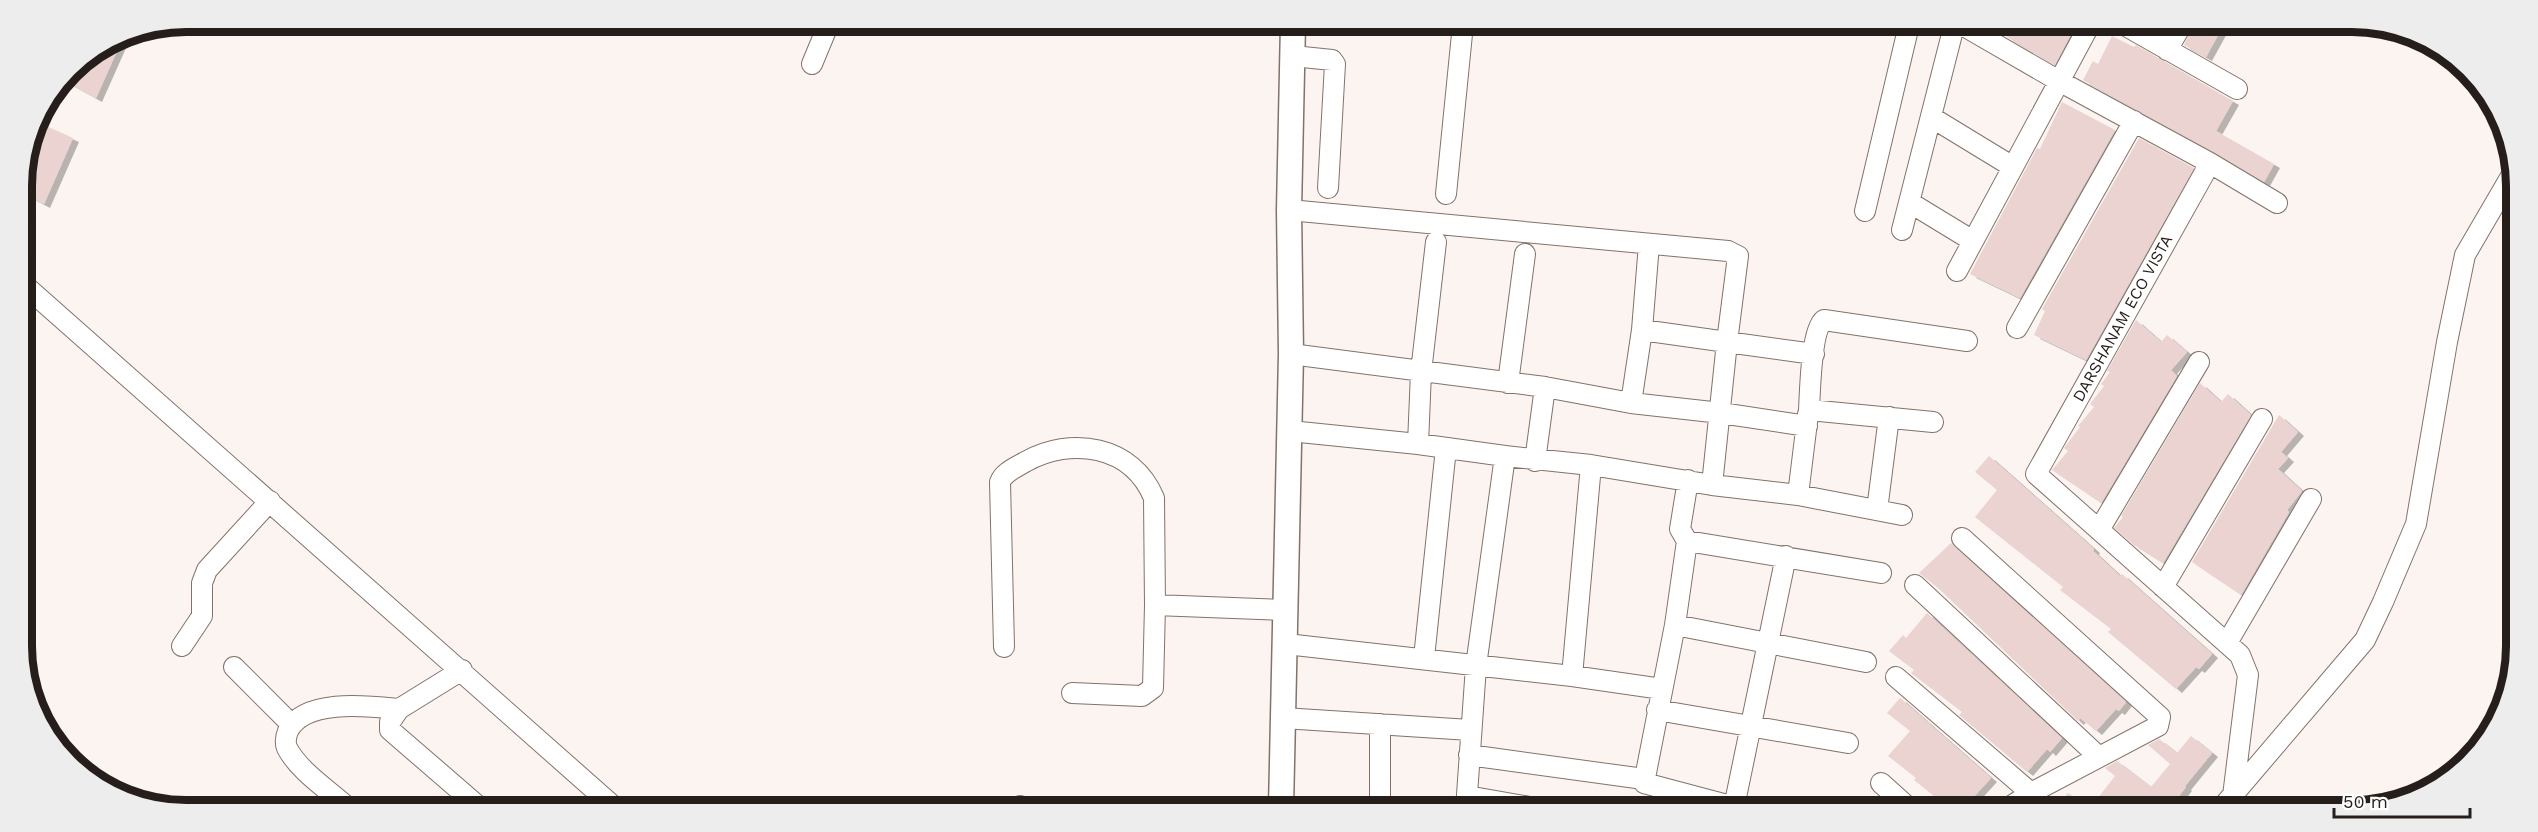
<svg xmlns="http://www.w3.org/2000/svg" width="2538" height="832" font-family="'Work Sans',sans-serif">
<defs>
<filter id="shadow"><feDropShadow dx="6" dy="4" stdDeviation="0" flood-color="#0004"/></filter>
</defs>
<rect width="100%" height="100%" fill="#fcf4f0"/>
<path fill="#ead3d1" filter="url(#shadow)" d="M 2012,26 L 2071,26 L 2074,28 L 2055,65 L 2007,37 Z
M 2193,26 L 2223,26 L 2206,57 L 2184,45 Z
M 125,33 L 96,98 L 67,82 L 74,66 Z
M 2112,36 L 2134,47 L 2136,45 L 2233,101 L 2216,131 L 2274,164 L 2264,182 L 2083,80 L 2093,61 L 2098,64 Z
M 2062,102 L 2115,130 L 2020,298 L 1970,274 L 2037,148 L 2040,149 Z
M 42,124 L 73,138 L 44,204 L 21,192 L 23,169 Z
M 2139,138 L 2194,168 L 2086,360 L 2034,335 L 2045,311 L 2042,309 Z
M 2136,320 L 2161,342 L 2167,335 L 2187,352 L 2171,370 L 2177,376 L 2101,503 L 2052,470 L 2068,451 L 2064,448 L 2080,427 L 2078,426 L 2094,407 L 2090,404 L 2104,386 L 2101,384 L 2110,372 L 2107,371 Z
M 2200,383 L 2221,402 L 2228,394 L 2251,415 L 2163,563 L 2134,545 L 2114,528 L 2123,517 L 2121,516 Z
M 2279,415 L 2298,432 L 2281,452 L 2288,458 L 2278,469 L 2302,491 L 2287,510 L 2289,512 L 2241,595 L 2192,562 Z
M 1989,456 L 2094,549 L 2093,551 L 2120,576 L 2122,574 L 2212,654 L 2199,669 L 2196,667 L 2176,689 L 2108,632 L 2111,629 L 2060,590 L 2063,587 L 1975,517 L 1997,490 L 1975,472 Z
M 1951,543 L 2126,702 L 2119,711 L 2116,709 L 2096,731 L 2080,718 L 2078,721 L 1938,588 L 1919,573 Z
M 1927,613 L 2062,738 L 2050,752 L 2047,749 L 2027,772 L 1959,715 L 1962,712 L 1911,673 L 1914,670 L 1889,651 L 1903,635 L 1906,638 Z
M 1900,698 L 1991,778 L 1969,802 L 1978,810 L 1947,810 L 1939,803 L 1940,801 L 1914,780 L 1916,778 L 1888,756 L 1910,731 L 1887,713 Z
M 2191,736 L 2212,753 L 2185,786 L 2186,787 L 2168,810 L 2054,810 L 2068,793 L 2090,808 L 2115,776 L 2105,768 L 2117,761 L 2151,787 L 2170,764 L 2148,745 L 2159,739 L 2177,753 Z"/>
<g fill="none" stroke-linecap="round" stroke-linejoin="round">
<defs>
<path id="minor" d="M 1964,26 L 2059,81 L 2210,163 L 2036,474 L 2240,655 L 2248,675 L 2233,796
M 2126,26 L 2237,89
M 2167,50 L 2181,26
M 1293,56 L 1332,60 L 1335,64 L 1328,188
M 812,64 L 829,23
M 1931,117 L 2013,167
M 2210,163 L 2277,203
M 1446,194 L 1463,24
M 1909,202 L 1973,241
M 1289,210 L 1728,251 L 1738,256 L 1727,342 L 1642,330
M 1865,211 L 1909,25
M 1902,230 L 1954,26
M 1957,271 L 2089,26
M 22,283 L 613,806
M 2017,328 L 2134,121
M 1291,354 L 1545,387 L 1535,461
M 1814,354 L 1727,342 L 1712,485 L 1798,495 L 1902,515
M 1508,383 L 1525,254
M 1545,387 L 1631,403 L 1642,330 L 1649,244
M 1631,403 L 1721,413 L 1807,426
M 1933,422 L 1809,410 C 1810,392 1811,330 1824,320 L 1967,341
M 1290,431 L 1418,444 L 1505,456 L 1476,666 L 1466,809
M 1418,444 L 1421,372 L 1436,242
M 1505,456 L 1591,465 L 1572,676
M 1591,465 L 1712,485
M 1798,495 L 1808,414
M 1877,510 L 1889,417
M 2099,530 L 2199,362
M 1962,538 L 2160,717 L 2158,726 L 2031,793 L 2005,810
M 1687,541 L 1680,529 L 1688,480
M 1915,585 L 2099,757
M 2163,587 L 2262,419
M 1155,605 L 1285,610
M 1675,625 L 1687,541 L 1881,573
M 2227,643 L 2311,499
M 1286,644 L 1572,676 L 1662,689
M 182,646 L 202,616 L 202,583 L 207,570 L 270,501
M 1004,647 L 1000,482 C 1004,472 1015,468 1025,462 C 1071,436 1132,445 1154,498 L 1155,605 L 1153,688 L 1142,696 L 1072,693
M 1424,658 L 1446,448
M 234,667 L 292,725
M 462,670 L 399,709 L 390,722 L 390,730 L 478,806
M 1896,677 L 2031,793
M 1657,710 L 1848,743
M 1283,718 L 1470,730
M 1469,755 L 1644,779
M 1881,783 L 1911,810
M 1467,796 L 1541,809
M 346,806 C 327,789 299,771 287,748 C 285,743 286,736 288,731 C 304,698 369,706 399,709
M 1019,807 L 1020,806
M 1734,807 L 1786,556
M 1380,808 L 1380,724
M 1742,809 L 1644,783 L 1675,625 L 1866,662
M 2220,810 L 2365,640 L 2383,602 L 2416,524 L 2447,342 L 2465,255 L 2514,171"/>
<path id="major" d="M 1281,808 L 1291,354 L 1289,210 L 1293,24"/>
</defs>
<use href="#minor" stroke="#837269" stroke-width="22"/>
<use href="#major" stroke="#837269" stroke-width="27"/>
<use href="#minor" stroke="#fff" stroke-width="20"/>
<use href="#major" stroke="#fff" stroke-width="24"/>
</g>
<g text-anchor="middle" stroke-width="4.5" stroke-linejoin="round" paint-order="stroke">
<g font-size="16" fill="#261e1b" stroke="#fff">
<text transform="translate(2122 318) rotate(-61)" y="6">DARSHANAM ECO VISTA</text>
</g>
</g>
<path d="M0 0H2538V832H0ZM186 32H2352A154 154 0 0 1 2506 186V646A154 154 0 0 1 2352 800H186A154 154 0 0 1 32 646V186A154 154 0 0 1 186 32Z" fill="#eeeded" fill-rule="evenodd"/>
<path fill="none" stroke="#261e1b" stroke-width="8" d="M186 32H2352A154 154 0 0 1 2506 186V646A154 154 0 0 1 2352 800H186A154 154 0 0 1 32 646V186A154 154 0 0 1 186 32Z"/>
<path d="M2334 808v9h136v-9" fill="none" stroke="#261e1b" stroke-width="3"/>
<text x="2343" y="808" font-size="18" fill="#261e1b" stroke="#ffffff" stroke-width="4.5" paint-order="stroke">50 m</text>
</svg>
